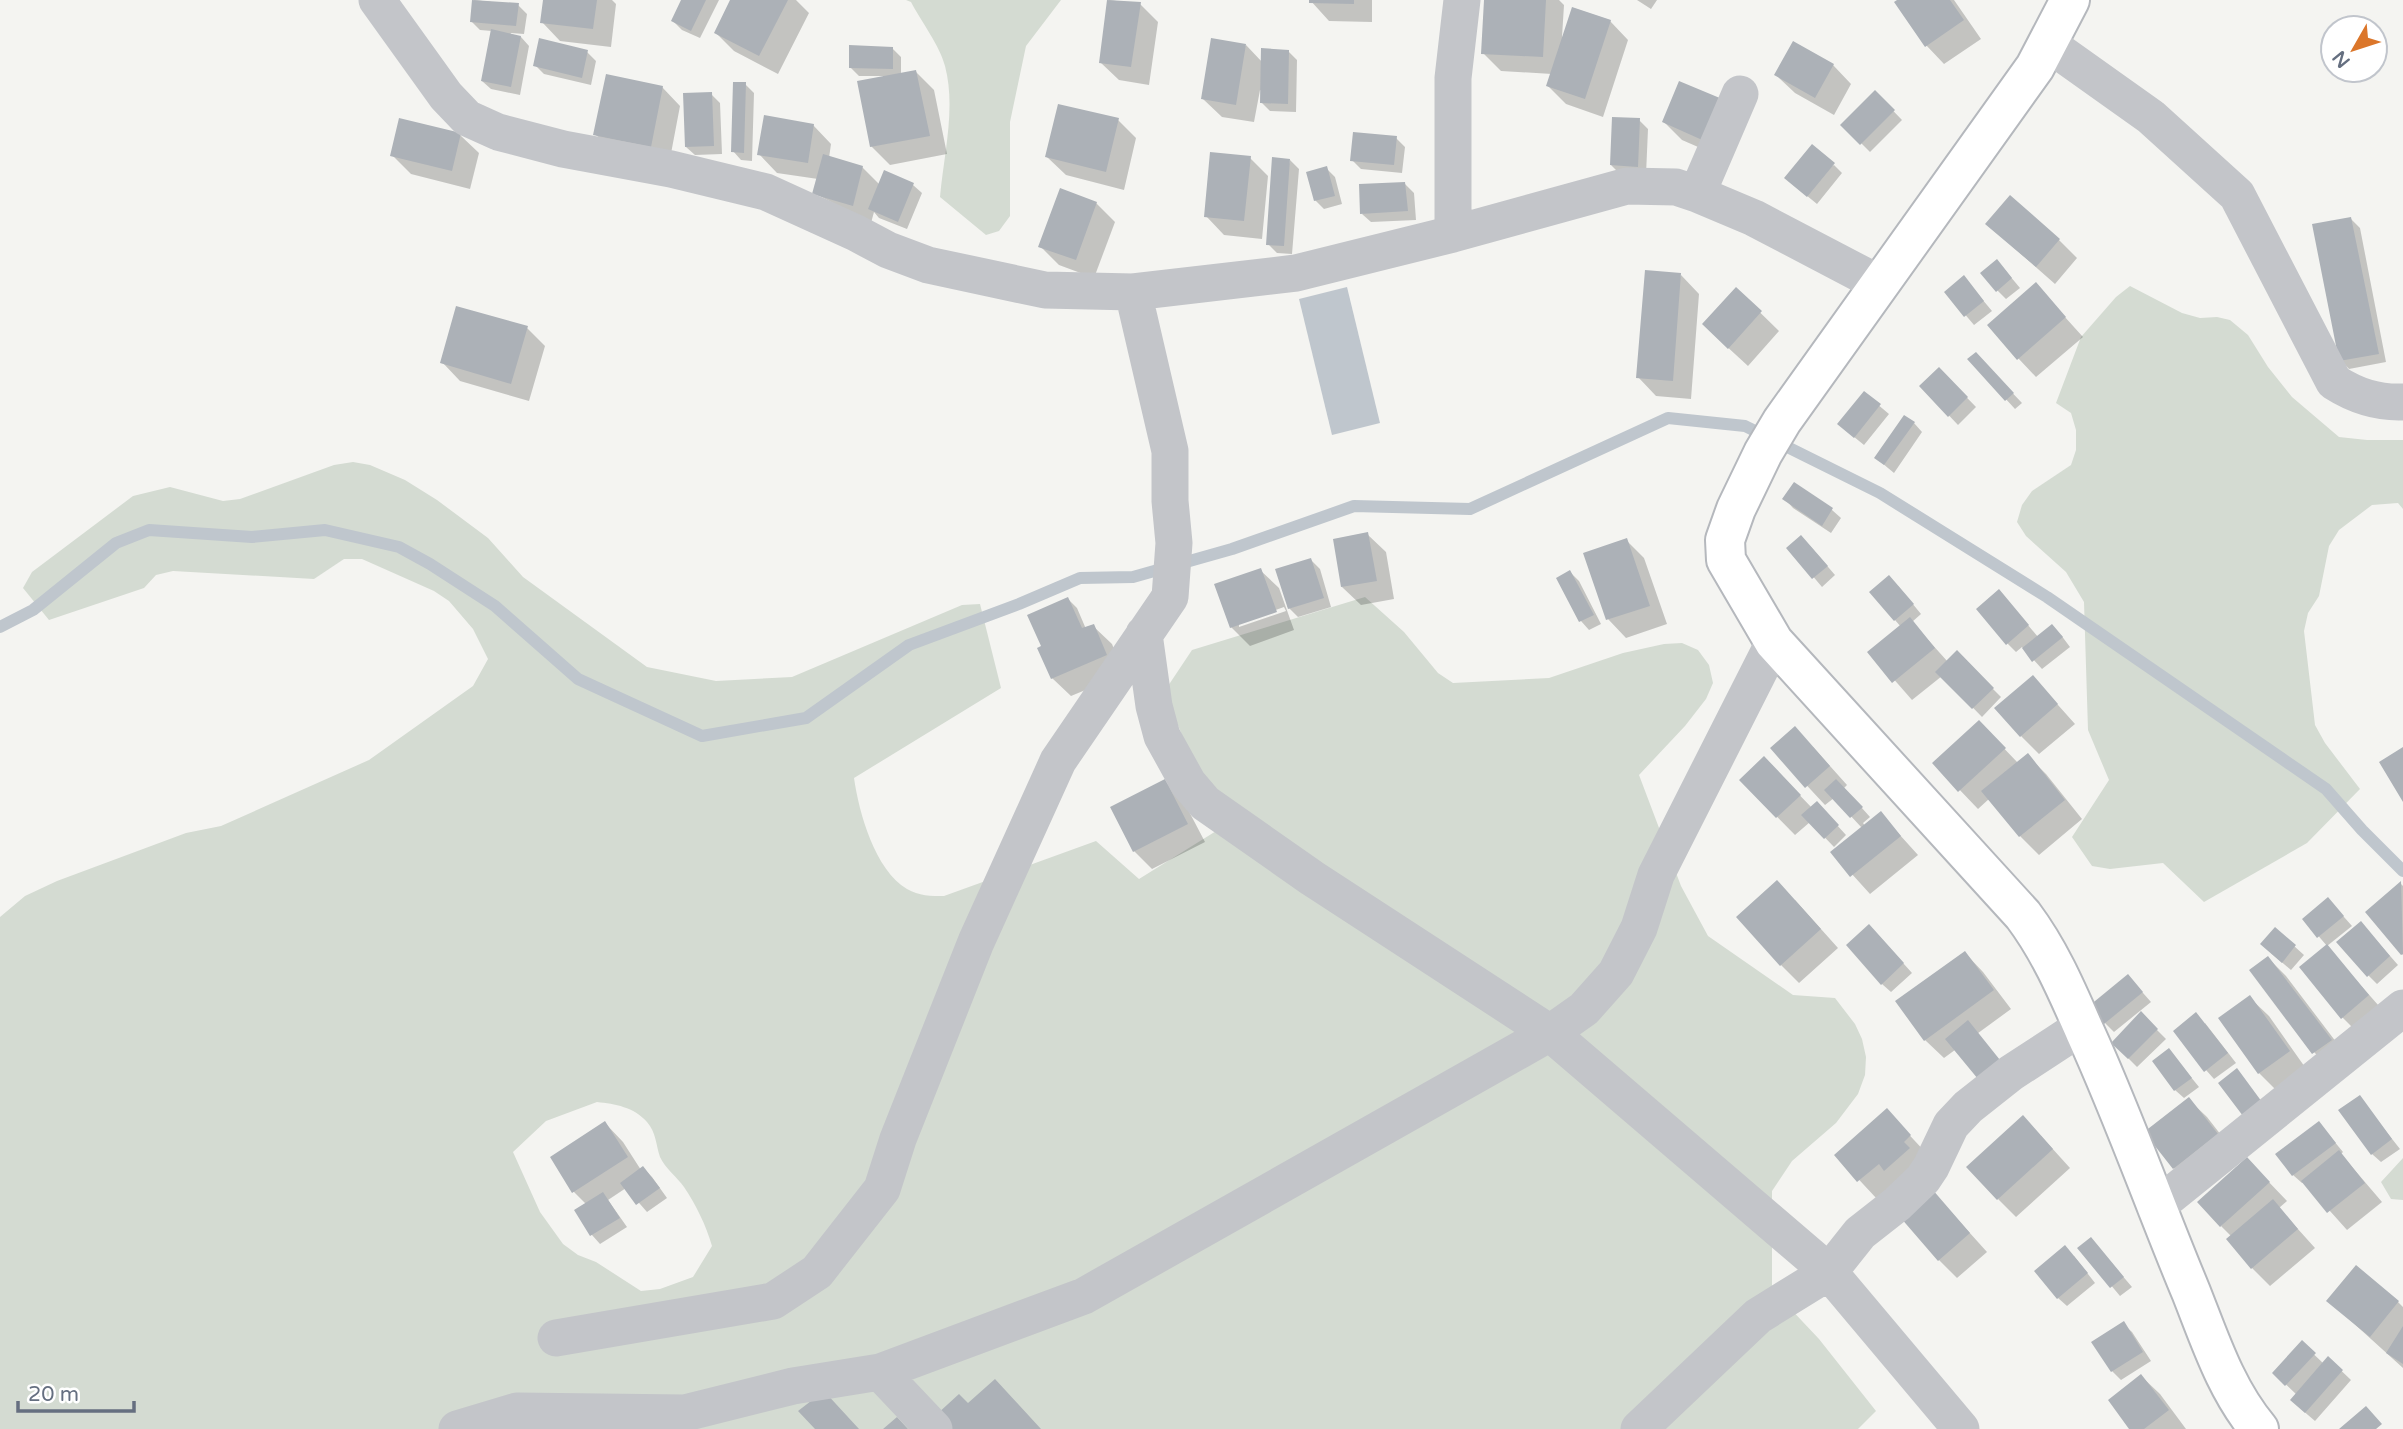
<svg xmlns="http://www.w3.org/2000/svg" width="2403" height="1429" font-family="'Varela Round',sans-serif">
<rect width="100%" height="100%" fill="#f4f4f1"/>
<path fill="#d4dbd2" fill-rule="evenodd" d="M 906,0 L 1061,0 L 1026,46 L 1010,122 L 1010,216 L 999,231 L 986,235 L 940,197 C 944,153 956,108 945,66 C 940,46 921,21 911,2 Z
M 2130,286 L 2182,313 L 2200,318 L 2217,317 L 2230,320 L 2248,335 L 2268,367 L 2292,397 L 2339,437 L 2367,440 L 2403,440 L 2403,509 L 2398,503 L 2372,505 L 2339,530 L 2329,546 L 2319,596 L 2308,613 L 2304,631 L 2315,725 L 2325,743 L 2360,789 L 2307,843 L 2204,902 L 2163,863 L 2110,869 L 2092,866 L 2072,837 L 2109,780 L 2088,730 L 2084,602 L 2066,572 L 2026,536 L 2017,522 L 2022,505 L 2032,491 L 2071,465 L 2076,450 L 2076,430 L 2071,413 L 2056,403 L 2081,337 L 2116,297 Z
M 353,462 L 370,465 L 405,480 L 437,500 L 488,538 L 523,577 L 647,667 L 716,681 L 792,677 L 962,605 L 980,604 L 1001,688 L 854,778 C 859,813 875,870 907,889 C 919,896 931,896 944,896 L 1096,841 L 1139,879 L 1221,828 L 1164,692 L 1192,650 L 1365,597 L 1404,632 L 1438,673 L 1453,683 L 1549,678 L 1623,653 L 1664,644 L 1682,643 L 1698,650 L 1709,665 L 1713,683 L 1706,699 L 1685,726 L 1639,775 L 1681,886 L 1708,936 L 1793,995 L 1835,998 L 1855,1024 L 1862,1039 L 1866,1057 L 1865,1075 L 1858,1094 L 1836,1123 L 1792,1161 L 1772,1191 L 1772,1289 L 1819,1339 L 1876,1411 L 1858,1429 L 0,1429 L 0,917 L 25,896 L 57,881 L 186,833 L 221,826 L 369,760 L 473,686 L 488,659 L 473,629 L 449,601 L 434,591 L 362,559 L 344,559 L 314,579 L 173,571 L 156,575 L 144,588 L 49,620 L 23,588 L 32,572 L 133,496 L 170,487 L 223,501 L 240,499 L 334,465 ZM 597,1102 C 615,1104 634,1107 647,1122 C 656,1132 656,1145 660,1157 C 665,1168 677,1177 684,1187 C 696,1205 706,1225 712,1246 L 693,1277 L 660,1289 L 641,1291 L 596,1262 L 578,1255 L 563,1244 L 540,1212 L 513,1152 L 546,1121 Z
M 2403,1158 L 2403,1200 L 2391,1199 L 2381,1182 Z"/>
<path fill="#bfc6cd" d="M 1347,287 L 1380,423 L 1332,435 L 1299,299 Z"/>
<path fill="#0003" fill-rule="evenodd" d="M 474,0 L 518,5 L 527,14 L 524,34 L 511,33 L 510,35 L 521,37 L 529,46 L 520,95 L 491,89 L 482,81 L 492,31 L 480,30 L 471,21 Z
M 545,0 L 612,0 L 616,4 L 611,47 L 560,41 L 542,22 Z
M 683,0 L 719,0 L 700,38 L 682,30 L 673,21 Z
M 732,0 L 796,0 L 809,13 L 778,74 L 734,51 L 716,33 Z
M 1109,0 L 1140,4 L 1158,22 L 1149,85 L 1119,80 L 1100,62 Z
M 1310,0 L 1372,0 L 1372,22 L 1329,21 Z
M 1486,0 L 1559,0 L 1564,5 L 1562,37 L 1610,21 L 1628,40 L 1603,117 L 1566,104 L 1548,86 L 1552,74 L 1501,71 L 1483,53 Z
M 1637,0 L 1657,0 L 1651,9 Z
M 1900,0 L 1954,0 L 1981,39 L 1944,64 L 1926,45 Z
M 1246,45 L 1263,63 L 1288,51 L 1297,60 L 1296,112 L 1270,111 L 1262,103 L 1262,91 L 1260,90 L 1254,122 L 1222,117 L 1203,99 Z
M 892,48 L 901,57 L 901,74 L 916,72 L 934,90 L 947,154 L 890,165 L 871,146 L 883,76 L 859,76 L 850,67 Z
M 587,52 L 596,61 L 591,85 L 544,74 L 535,65 Z
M 1833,65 L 1851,84 L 1834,115 L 1795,93 L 1776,75 Z
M 1680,83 L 1728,160 L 1682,140 L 1664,122 Z
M 745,84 L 754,93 L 752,161 L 741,160 L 733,151 Z
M 662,87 L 680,106 L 669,164 L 614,152 L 595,134 Z
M 1875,92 L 1902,120 L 1870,152 L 1843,125 Z
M 711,94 L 720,103 L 722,154 L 695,155 L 686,147 Z
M 1118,120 L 1136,138 L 1124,190 L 1066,175 L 1047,157 Z
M 1639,120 L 1648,129 L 1646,175 L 1620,174 L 1611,165 Z
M 813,125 L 831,144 L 829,158 L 862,167 L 880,185 L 913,185 L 922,193 L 907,229 L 879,218 L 874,212 L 871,223 L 814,193 L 818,179 L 777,173 L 759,154 Z
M 460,135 L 479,153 L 470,189 L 411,174 L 392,155 Z
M 1396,138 L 1405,147 L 1402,173 L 1361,169 L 1352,160 Z
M 1250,158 L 1268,176 L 1262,239 L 1224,235 L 1206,216 Z
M 1290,160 L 1299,169 L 1292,254 L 1277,253 L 1268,244 Z
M 1834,165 L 1842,173 L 1817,204 L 1795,186 Z
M 1326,168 L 1335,177 L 1342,204 L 1324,209 L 1315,200 Z
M 1405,184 L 1414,193 L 1416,220 L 1371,222 L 1362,214 Z
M 1096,203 L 1115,222 L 1094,278 L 1059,265 L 1040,246 Z
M 2351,219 L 2360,228 L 2386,362 L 2349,369 L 2341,360 Z
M 1987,224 L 2059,240 L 2077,258 L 2055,284 Z
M 2005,270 L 2020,288 L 2006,299 L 1997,290 Z
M 1681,275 L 1699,294 L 1691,399 L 1656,396 L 1638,377 Z
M 2036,285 L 2083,337 L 2036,377 L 2018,358 Z
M 1972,287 L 1992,311 L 1974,325 L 1946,292 Z
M 1736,289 L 1779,331 L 1748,366 L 1723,343 Z
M 527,328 L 545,346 L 529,401 L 460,381 L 442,362 Z
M 1970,360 L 1984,363 L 2022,403 L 2015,409 Z
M 1939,369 L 1976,407 L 1958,425 L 1921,386 Z
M 1864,393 L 1889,414 L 1864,445 L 1848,432 Z
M 1914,423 L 1922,432 L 1894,473 L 1876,458 Z
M 1794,484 L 1832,510 L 1841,518 L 1831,533 L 1793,508 L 1785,499 Z
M 1367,534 L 1386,552 L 1394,599 L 1361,605 L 1342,587 Z
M 1626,540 L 1644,558 L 1667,624 L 1626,638 L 1608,619 Z
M 1810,546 L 1835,575 L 1822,587 L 1789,548 Z
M 1311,560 L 1320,569 L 1331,607 L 1298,617 L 1287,606 Z
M 1260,570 L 1279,588 L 1294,630 L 1250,646 L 1231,627 ZM 1284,607 L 1286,611 L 1239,627 L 1239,623 Z
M 1570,572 L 1579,581 L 1601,624 L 1589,630 L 1581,621 L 1558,579 Z
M 1898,586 L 1921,614 L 1912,622 L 1948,662 L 1957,653 L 2001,697 L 1982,717 L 1942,676 L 1912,700 L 1870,652 L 1901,627 L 1871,592 Z
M 1068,599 L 1077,608 L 1086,629 L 1093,626 L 1112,644 L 1124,674 L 1071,696 L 1052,678 Z
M 2007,600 L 2038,637 L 2061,635 L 2070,647 L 2042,669 L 2022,647 L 2016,652 L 2007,643 Z
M 2033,677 L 2075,724 L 2039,754 L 2021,736 Z
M 1997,741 L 2018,763 L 2028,756 L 2046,774 L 2082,819 L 2039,855 L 2020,836 L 1990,798 L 1978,809 L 1934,763 Z
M 1813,747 L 1847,785 L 1844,788 L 1870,817 L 1863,823 L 1865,826 L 1880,813 L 1918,855 L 1870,894 L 1832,852 L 1862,828 L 1834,798 L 1825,805 L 1772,748 Z
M 1764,758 L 1812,808 L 1825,812 L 1846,835 L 1834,847 L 1810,822 L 1795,835 L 1741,780 Z
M 1165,781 L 1183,800 L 1205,842 L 1152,869 L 1134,851 Z
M 2401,884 L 2403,886 L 2403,955 L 2367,912 Z
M 2328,899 L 2352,926 L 2327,946 L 2304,919 Z
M 1795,900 L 1838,948 L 1799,983 L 1781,965 Z
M 2275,929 L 2304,955 L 2291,970 L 2271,953 Z
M 2369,932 L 2398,965 L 2377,984 L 2368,975 Z
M 1878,935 L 1912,973 L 1891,992 L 1882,984 Z
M 2327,947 L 2386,1014 L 2361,1036 L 2342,1017 Z
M 1965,953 L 1983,972 L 2011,1009 L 1944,1058 L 1925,1040 Z
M 2268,958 L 2286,976 L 2349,1059 L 2332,1071 L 2314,1052 Z
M 2128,976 L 2151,1002 L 2114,1032 L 2105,1023 Z
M 2250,998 L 2269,1016 L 2307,1070 L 2277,1091 L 2259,1073 Z
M 2141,1014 L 2166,1039 L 2137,1067 L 2113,1043 Z
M 2205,1023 L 2236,1063 L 2214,1079 L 2206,1070 Z
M 2169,1050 L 2199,1087 L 2184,1098 L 2175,1090 Z
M 2359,1097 L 2400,1149 L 2381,1162 L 2372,1154 Z
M 2188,1099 L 2207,1117 L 2235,1153 L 2192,1186 L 2174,1168 Z
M 1887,1111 L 1928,1155 L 1877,1199 L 1836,1155 Z
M 605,1123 L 623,1142 L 641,1170 L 643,1168 L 652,1177 L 667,1198 L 647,1212 L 626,1188 L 608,1200 L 627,1227 L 600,1244 L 592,1235 L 576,1211 L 586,1204 L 574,1192 L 552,1157 Z
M 2319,1123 L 2343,1152 L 2341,1154 L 2382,1202 L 2347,1230 L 2304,1182 L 2302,1183 L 2293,1175 Z
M 2041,1136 L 2070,1168 L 2016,1217 L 1998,1199 Z
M 2265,1178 L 2287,1201 L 2279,1208 L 2315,1248 L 2270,1286 L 2252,1268 L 2232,1237 L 2221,1226 Z
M 1932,1191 L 1987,1252 L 1957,1278 L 1939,1260 Z
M 2091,1239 L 2132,1287 L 2120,1296 L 2080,1248 Z
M 2074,1256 L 2095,1283 L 2067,1306 L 2058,1298 Z
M 2329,1301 L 2398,1302 L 2403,1307 L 2403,1368 Z
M 2123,1324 L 2132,1332 L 2151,1361 L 2121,1380 L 2112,1371 Z
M 2302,1343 L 2324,1364 L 2329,1359 L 2351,1380 L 2315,1421 L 2301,1409 L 2297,1395 L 2274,1373 Z
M 2141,1376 L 2160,1394 L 2186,1429 L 2132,1429 Z"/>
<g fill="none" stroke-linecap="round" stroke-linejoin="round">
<path stroke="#bfc6cd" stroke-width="12" d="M 0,627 L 33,610 L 116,543 L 149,530 L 252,537 L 325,530 L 399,547 L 430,564 L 495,606 L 578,679 L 702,736 L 806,718 L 909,645 L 1019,604 L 1080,578 L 1133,577 L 1232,549 L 1354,506 L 1470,509 L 1668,418 L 1745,426 L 1880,493 L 2047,597 L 2326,789 L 2362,830 L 2403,871"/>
</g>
<path fill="#acb1b7" d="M 472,0 L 519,3 L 516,26 L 470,22 Z
M 543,0 L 597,0 L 593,29 L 540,23 Z
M 681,0 L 706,0 L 691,31 L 671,21 Z
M 730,0 L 788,0 L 759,56 L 714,33 Z
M 1107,0 L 1141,2 L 1131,67 L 1099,63 Z
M 1309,0 L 1354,0 L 1354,4 L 1309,3 Z
M 1484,0 L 1546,0 L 1543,57 L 1481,54 Z
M 1897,0 L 1950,0 L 1964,20 L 1925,47 L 1894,2 Z
M 1572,7 L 1611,20 L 1585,99 L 1546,86 Z
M 491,29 L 521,36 L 511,87 L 481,81 Z
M 539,38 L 588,50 L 582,78 L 533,66 Z
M 1211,38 L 1246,44 L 1236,105 L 1201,99 Z
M 1793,41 L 1834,64 L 1815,98 L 1774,75 Z
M 849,45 L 893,47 L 893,69 L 849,68 Z
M 1261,48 L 1289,50 L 1288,104 L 1260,103 Z
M 916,70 L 930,136 L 870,147 L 857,81 Z
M 606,74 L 663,86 L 651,147 L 593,135 Z
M 1679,81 L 1727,101 L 1709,143 L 1662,122 Z
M 733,82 L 746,82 L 744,153 L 731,152 Z
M 1875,90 L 1895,110 L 1860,145 L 1840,125 Z
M 712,92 L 714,146 L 685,147 L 683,93 Z
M 1058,104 L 1119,118 L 1106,172 L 1045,157 Z
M 764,115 L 814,124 L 808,163 L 757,155 Z
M 1612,117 L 1640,118 L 1638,167 L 1610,165 Z
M 399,118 L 461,133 L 452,171 L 390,156 Z
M 1353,132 L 1397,136 L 1394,165 L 1350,161 Z
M 1812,144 L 1835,163 L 1807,197 L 1784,178 Z
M 1210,152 L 1251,156 L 1244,221 L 1204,217 Z
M 823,154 L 863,166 L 853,206 L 812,194 Z
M 1272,157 L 1290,159 L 1284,246 L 1266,245 Z
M 1327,166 L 1335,196 L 1314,201 L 1306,172 Z
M 884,170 L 914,183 L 898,222 L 868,209 Z
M 1405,182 L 1408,211 L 1360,214 L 1359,184 Z
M 1060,188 L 1097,202 L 1076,260 L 1038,247 Z
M 2010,195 L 2060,239 L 2036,267 L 1985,224 Z
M 2351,217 L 2379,354 L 2339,361 L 2312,224 Z
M 1997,259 L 2012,278 L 1996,292 L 1980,273 Z
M 1645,270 L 1681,273 L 1673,381 L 1636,378 Z
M 1964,275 L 1984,301 L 1964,317 L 1944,292 Z
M 2036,282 L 2066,317 L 2017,360 L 1987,325 Z
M 1736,287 L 1762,311 L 1728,349 L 1702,324 Z
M 456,306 L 528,326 L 511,384 L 440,363 Z
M 1976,352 L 2014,393 L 2005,401 L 1967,359 Z
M 1939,367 L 1968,397 L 1948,417 L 1919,386 Z
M 1864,391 L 1881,404 L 1854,438 L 1837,424 Z
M 1904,415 L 1915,422 L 1884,465 L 1874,458 Z
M 1794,482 L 1833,508 L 1822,526 L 1782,499 Z
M 1368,532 L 1377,581 L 1341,587 L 1333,539 Z
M 1801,535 L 1828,566 L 1812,579 L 1786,548 Z
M 1627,538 L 1650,606 L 1606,620 L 1583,553 Z
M 1311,558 L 1324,598 L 1288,609 L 1275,569 Z
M 1261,568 L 1277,612 L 1230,628 L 1214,584 Z
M 1570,570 L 1594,615 L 1579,622 L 1556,578 Z
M 1889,575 L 1914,604 L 1894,621 L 1869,592 Z
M 1999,589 L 2029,625 L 2006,645 L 1976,609 Z
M 1068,597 L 1082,628 L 1094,624 L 1107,655 L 1051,679 L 1037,648 L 1041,646 L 1027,615 Z
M 1910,617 L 1935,648 L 1892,683 L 1867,652 Z
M 2052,624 L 2063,637 L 2032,662 L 2022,648 Z
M 1957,650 L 1994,688 L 1972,709 L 1935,672 Z
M 2033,675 L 2058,704 L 2020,737 L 1994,708 Z
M 1979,720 L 2006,748 L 1958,792 L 1932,763 Z
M 1795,726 L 1830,766 L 1805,788 L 1770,748 Z
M 2403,747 L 2403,802 L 2379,762 Z
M 2028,753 L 2065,800 L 2019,837 L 1981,791 Z
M 1764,756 L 1801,795 L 1776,818 L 1739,780 Z
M 1165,779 L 1188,824 L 1133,852 L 1110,807 Z
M 1836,779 L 1863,807 L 1850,818 L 1824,790 Z
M 1817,801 L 1839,825 L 1824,839 L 1801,815 Z
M 1881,811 L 1901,836 L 1850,877 L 1830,852 Z
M 1777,880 L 1821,929 L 1780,966 L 1736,917 Z
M 2401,881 L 2403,954 L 2401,955 L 2365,912 Z
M 2328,897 L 2344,916 L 2317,938 L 2302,919 Z
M 2361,921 L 2390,956 L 2367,977 L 2336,942 Z
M 1869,924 L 1904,963 L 1881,985 L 1846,945 Z
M 2275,927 L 2296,945 L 2282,963 L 2260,944 Z
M 2327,944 L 2369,995 L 2341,1019 L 2299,967 Z
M 1965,951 L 1994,990 L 1924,1041 L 1895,1001 Z
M 2268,956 L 2332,1040 L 2312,1054 L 2249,970 Z
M 2128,974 L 2143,992 L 2104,1024 L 2089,1006 Z
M 2250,995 L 2290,1051 L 2258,1074 L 2218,1018 Z
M 2141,1011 L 2158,1029 L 2128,1059 L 2111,1043 Z
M 2196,1012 L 2228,1053 L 2204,1072 L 2173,1031 Z
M 1968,1020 L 2000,1060 L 1978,1079 L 1945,1039 Z
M 2169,1048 L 2192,1078 L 2174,1091 L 2152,1061 Z
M 2237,1068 L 2262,1102 L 2243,1116 L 2218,1083 Z
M 2360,1095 L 2392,1139 L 2371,1155 L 2338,1110 Z
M 2189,1097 L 2218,1134 L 2173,1169 L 2144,1132 Z
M 1887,1108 L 1911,1135 L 1904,1142 L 1910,1148 L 1884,1171 L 1879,1164 L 1857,1182 L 1834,1155 Z
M 2023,1115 L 2053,1149 L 1997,1200 L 1966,1167 Z
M 605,1121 L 628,1157 L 572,1193 L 550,1157 Z
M 2319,1121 L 2336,1143 L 2292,1176 L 2275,1154 Z
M 2339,1150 L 2365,1183 L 2327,1213 L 2301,1181 Z
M 2247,1157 L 2270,1182 L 2220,1227 L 2197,1202 Z
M 643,1166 L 660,1188 L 636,1205 L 620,1183 Z
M 1932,1189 L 1970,1233 L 1938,1261 L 1900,1217 Z
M 603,1192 L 620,1218 L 590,1236 L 574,1210 Z
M 2273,1199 L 2298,1229 L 2251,1269 L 2226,1239 Z
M 2091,1237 L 2124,1277 L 2110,1288 L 2077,1248 Z
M 2065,1245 L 2088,1273 L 2057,1299 L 2034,1271 Z
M 2356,1265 L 2399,1301 L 2370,1337 L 2326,1301 Z
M 2124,1321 L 2143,1352 L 2111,1372 L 2091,1342 Z
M 2403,1326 L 2403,1364 L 2386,1353 Z
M 2302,1340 L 2316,1353 L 2285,1386 L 2272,1373 Z
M 2328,1356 L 2343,1370 L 2305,1413 L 2290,1400 Z
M 2141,1374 L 2169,1410 L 2144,1429 L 2129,1429 L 2108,1400 Z
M 995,1379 L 1041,1429 L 949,1429 L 936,1415 L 959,1394 L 968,1403 Z
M 824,1391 L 859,1429 L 815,1429 L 798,1411 Z
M 2366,1406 L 2382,1424 L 2376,1429 L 2339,1429 Z
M 897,1417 L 908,1429 L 883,1429 Z"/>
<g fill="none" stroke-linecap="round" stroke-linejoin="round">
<defs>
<path id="secondary" d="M 2070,0 L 2035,67 L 1782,421 L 1763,453 L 1736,509 L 1725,540 L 1726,560 L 1774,642 L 2023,915 C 2050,951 2067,991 2085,1032 C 2124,1117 2155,1206 2191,1292 C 2210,1340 2226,1390 2259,1429"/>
</defs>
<use href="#secondary" stroke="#b5b8bd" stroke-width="42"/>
<path stroke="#c3c5c9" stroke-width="37" d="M 377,0 L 446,96 L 467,118 L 498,132 L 563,149 L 671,169 L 766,192 L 856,233 L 888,250 L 928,265 L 1045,290 L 1133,292 L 1296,273 L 1453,234 L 1627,186 L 1676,187 L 1697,194 L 1754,218 L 1880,284
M 2047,43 L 2151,117 L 2237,195 L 2334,382 C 2356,396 2377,403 2403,402
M 1697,194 L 1740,94
M 1453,234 L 1453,78 L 1462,0
M 1144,634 L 1154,706 L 1162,736 L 1188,783 L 1205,803 L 1312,878 L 1550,1033 L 1829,1272 L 1860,1233 L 1897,1204 L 1923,1179 L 1931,1167 L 1951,1125 L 1968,1107 L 2011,1073 L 2083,1026
M 2156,1207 L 2403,1008
M 556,1338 L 773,1301 L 817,1272 L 882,1189 L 898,1139 L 976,942 L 1058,761 L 1170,597 L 1174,543 L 1170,501 L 1170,451 L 1133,292
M 880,1372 L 934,1429
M 457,1429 L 517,1411 L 685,1413 L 793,1386 L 880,1372 L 1084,1296 L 1550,1033 L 1584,1009 L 1616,973 L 1639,928 L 1656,875 L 1774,642
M 1639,1429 L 1758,1316 L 1829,1272 L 1961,1429"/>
<use href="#secondary" stroke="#fff" stroke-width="38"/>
</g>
<g transform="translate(2354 49) rotate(231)"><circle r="33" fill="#ffffff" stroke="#c1c5cc" stroke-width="2"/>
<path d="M0-5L12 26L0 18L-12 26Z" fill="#db762a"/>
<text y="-10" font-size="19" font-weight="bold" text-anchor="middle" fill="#656f80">N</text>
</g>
<path d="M18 1401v10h116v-10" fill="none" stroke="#656f80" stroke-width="3.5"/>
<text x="28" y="1401" font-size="21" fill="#656f80" stroke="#ffffff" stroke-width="5" paint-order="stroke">20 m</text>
</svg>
